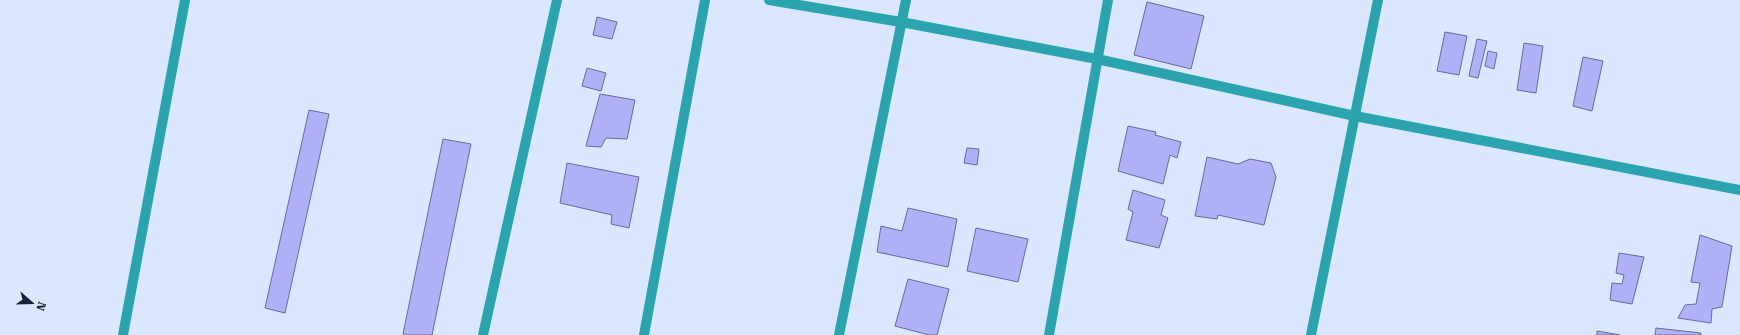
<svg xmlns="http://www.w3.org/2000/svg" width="1740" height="335" font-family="'Roboto Serif',serif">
<rect width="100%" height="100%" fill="#dbe7ff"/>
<path fill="#b1b1f7" stroke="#6968a1" d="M 1147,2 L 1204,16 L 1191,69 L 1134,55 Z
M 597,17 L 617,22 L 612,39 L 593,35 Z
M 1445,32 L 1467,36 L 1459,75 L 1437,71 Z
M 1477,39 L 1487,41 L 1478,78 L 1469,76 Z
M 1524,43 L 1543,46 L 1536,93 L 1517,90 Z
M 1488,51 L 1497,53 L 1494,69 L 1485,66 Z
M 1583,57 L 1603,61 L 1592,111 L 1573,106 Z
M 587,68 L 606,73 L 601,91 L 582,86 Z
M 600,94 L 635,100 L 627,139 L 606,138 L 601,147 L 586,146 Z
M 309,110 L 329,114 L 285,313 L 265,308 Z
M 1128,126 L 1156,132 L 1155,135 L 1181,142 L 1177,158 L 1170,155 L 1163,184 L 1118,171 Z
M 443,139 L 471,144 L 432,335 L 407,335 L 403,334 Z
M 967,148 L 979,149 L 977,165 L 964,163 Z
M 1207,157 L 1238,164 L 1250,159 L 1271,163 L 1276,177 L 1264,225 L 1218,215 L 1217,219 L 1195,216 Z
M 567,163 L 639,177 L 629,228 L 611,224 L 612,215 L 560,203 Z
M 1133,190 L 1165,200 L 1161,215 L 1168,218 L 1159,248 L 1126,240 L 1133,212 L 1128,209 Z
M 908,208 L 957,219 L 948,267 L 877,252 L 881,226 L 902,231 Z
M 976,228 L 1028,239 L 1018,282 L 967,271 Z
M 1700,235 L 1732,246 L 1722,307 L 1712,309 L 1711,323 L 1678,318 L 1685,305 L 1696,304 L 1700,283 L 1691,282 Z
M 1619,253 L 1644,257 L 1632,304 L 1610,300 L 1612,283 L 1622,284 L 1624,275 L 1616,273 Z
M 908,279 L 949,289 L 937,335 L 929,335 L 895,326 Z
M 1656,328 L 1701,333 L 1701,335 L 1655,335 Z
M 1597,331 L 1620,335 L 1597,335 Z"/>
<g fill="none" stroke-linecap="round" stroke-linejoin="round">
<path stroke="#2ba4af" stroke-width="10" d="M 769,0 L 901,22 L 1097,59 L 1355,116 L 1740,190
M 123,335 L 185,0
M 483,335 L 557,0
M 644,335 L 705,0
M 839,335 L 906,0
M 1049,335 L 1108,0
M 1311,335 L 1378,0"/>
</g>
<g transform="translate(32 303) rotate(110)" stroke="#dbe7ff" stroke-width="3" paint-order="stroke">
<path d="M0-3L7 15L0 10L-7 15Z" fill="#172238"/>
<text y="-6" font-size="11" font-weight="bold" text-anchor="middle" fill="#172238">N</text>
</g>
</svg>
